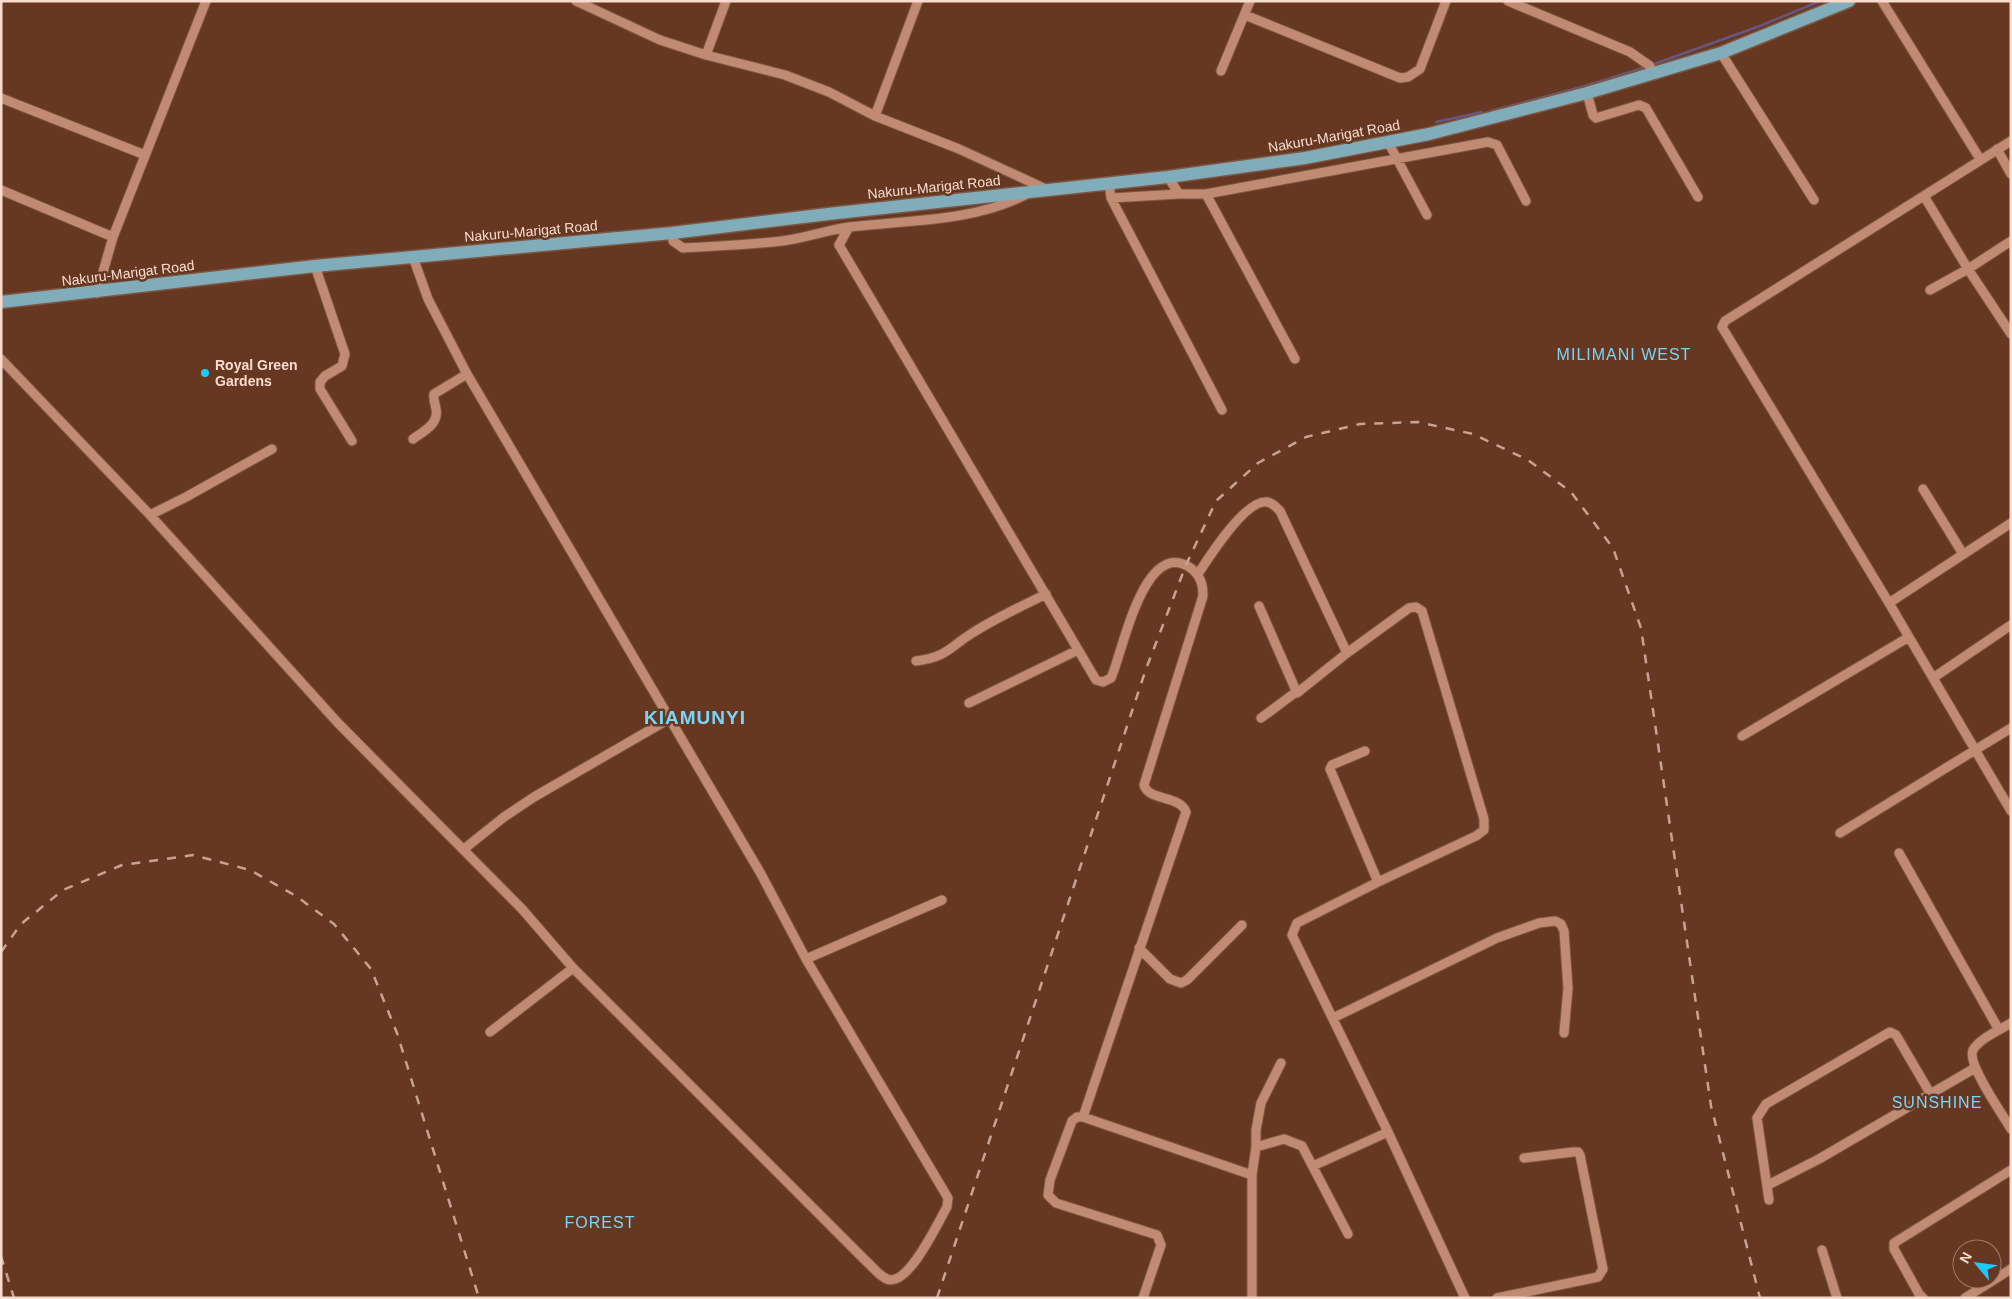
<svg xmlns="http://www.w3.org/2000/svg" width="2012" height="1299" font-family="Helvetica,sans-serif">
<rect width="100%" height="100%" fill="#663822"/>
<g fill="none" stroke-linecap="round" stroke-linejoin="round">
<path stroke="#675582" stroke-width="2.5" d="M 1654,64 L 1760,26 L 1820,1
M 1491,111 L 1585,86 L 1646,67
M 1436,122 L 1482,112"/>
<defs>
<path id="minor" d="M 576,1 L 660,40 L 706,55 L 785,75 L 829,92 L 875,116 L 959,149 L 1046,189
M 1508,1 L 1630,52 L 1650,66 L 1652,74
M 1882,1 L 1980,159
M 1245,15 L 1400,78 L 1408,77 L 1420,69 L 1446,1
M 1721,53 L 1814,200
M 706,55 L 726,1
M 1221,71 L 1250,1
M 1587,93 L 1593,115 L 1596,118 L 1639,105 L 1646,108 L 1698,197
M 1,98 L 145,155
M 875,116 L 918,1
M 2011,141 L 1725,321 L 1722,327 L 1889,603 L 2011,811
M 1388,142 L 1427,215
M 1997,149 L 2011,174
M 1168,177 L 1179,194 L 1206,194 L 1488,142 L 1497,145 L 1526,201
M 1109,184 L 1111,198 L 1222,410
M 1,190 L 113,237
M 1206,194 L 1295,359
M 1924,196 L 1968,269 L 2011,241
M 1111,198 L 1179,194
M 849,227 L 839,245 L 1096,680 L 1103,682 L 1111,678 C 1123,652 1144,534 1192,569 C 1201,577 1203,585 1203,596 L 1144,785 C 1148,801 1180,795 1186,812 L 1083,1117 L 1252,1175
M 672,233 L 673,241 L 683,248 C 716,246 749,245 782,241 C 805,238 827,230 849,227 C 907,220 972,222 1025,195
M 315,266 L 345,354 L 342,366 L 325,376 L 320,382 L 320,389 L 352,441
M 1930,290 L 1968,269 L 2011,334
M 97,293 L 113,237 L 206,1
M 1,359 L 150,515 L 338,723 L 522,909 L 573,968 L 866,1261 C 872,1266 879,1276 887,1279 C 908,1288 938,1222 947,1207 L 948,1198 L 806,959 L 761,874 L 467,374 L 428,299 L 413,257
M 413,439 C 424,431 439,424 436,409 C 435,403 433,399 434,394 L 467,374
M 1923,489 L 1963,554
M 150,515 L 186,497 L 272,449
M 1198,574 C 1209,557 1246,499 1267,502 C 1273,503 1276,507 1280,511 L 1347,653
M 1889,603 L 2011,523
M 1259,606 L 1297,693 L 1347,653 L 1409,608 L 1416,607 L 1422,611 L 1484,819 L 1484,830 L 1476,836 L 1378,882 L 1297,923 L 1292,935 L 1388,1132 L 1465,1298
M 916,661 C 948,657 949,647 974,632 C 996,618 1022,606 1046,594
M 1933,678 L 2011,625
M 969,703 L 1078,650
M 1261,718 L 1296,692
M 1742,736 L 1909,637
M 1365,751 L 1332,765 L 1330,769 L 1378,882
M 1840,833 L 2011,728
M 464,849 L 504,817 L 534,797 L 669,719
M 1899,853 L 1999,1030
M 1139,948 L 1170,979 L 1181,983 L 1187,980 L 1242,925
M 806,959 L 942,900
M 1333,1018 L 1497,938 L 1539,923 L 1555,921 L 1561,924 L 1564,931 L 1568,988 L 1564,1033
M 2011,1023 C 2000,1030 1980,1038 1973,1050 C 1966,1063 2003,1115 2011,1129
M 490,1032 L 573,968
M 1083,1117 L 1077,1117 L 1072,1121 L 1050,1180 L 1048,1195 L 1056,1203 L 1157,1235 L 1161,1245 L 1143,1298
M 1256,1147 L 1284,1139 L 1302,1146 L 1348,1234
M 1313,1166 L 1388,1132
M 1768,1185 L 1819,1159 L 1975,1068
M 1769,1200 L 1757,1118 L 1766,1104 L 1890,1032 L 1896,1035 L 1930,1093
M 1822,1250 L 1837,1298
M 1252,1298 L 1252,1175 L 1256,1147 L 1256,1130 L 1261,1103 L 1281,1063
M 1497,1298 L 1598,1277 L 1603,1269 L 1580,1155 L 1578,1152 L 1573,1152 L 1524,1158
M 1923,1298 L 1919,1294 L 1894,1249 L 1894,1243 L 2011,1170
M 1965,1298 L 2011,1269"/>
<path id="major" d="M 1,302 L 315,266 L 672,233 L 828,214 L 1168,177 L 1305,158 L 1429,134 L 1587,93 L 1721,53 L 1849,1"/>
</defs>
<use href="#minor" stroke="#7e5742" stroke-width="11"/>
<use href="#major" stroke="#7e5742" stroke-width="15"/>
<use href="#minor" stroke="#c08b72" stroke-width="9"/>
<use href="#major" stroke="#81acb9" stroke-width="12"/>
<path stroke="#c7a393" stroke-width="2.5" stroke-dasharray="9 9" stroke-linecap="butt" d="M 1,952 L 21,924 L 63,890 L 122,865 L 193,855 L 250,870 L 296,896 L 334,924 L 371,969 L 397,1033 L 479,1298
M 1,1256 L 14,1298
M 937,1298 L 1146,669 L 1186,565 L 1216,501 L 1258,463 L 1306,437 L 1360,424 L 1418,422 L 1473,434 L 1528,460 L 1571,492 L 1613,548 L 1641,628 L 1711,1106 L 1760,1298"/>
</g>
<circle fill="#1cc9fc" stroke="#663822" stroke-width="2" cx="205" cy="373" r="5"/>
<g text-anchor="middle" stroke-width="5" stroke-linejoin="round" paint-order="stroke">
<g font-size="14" fill="#f9dbce" stroke="#663822">
<text transform="translate(1334 136) rotate(-10)" y="5">Nakuru-Marigat Road</text>
<text transform="translate(934 187) rotate(-6)" y="5">Nakuru-Marigat Road</text>
<text transform="translate(531 231) rotate(-5)" y="5">Nakuru-Marigat Road</text>
<text transform="translate(128 273) rotate(-7)" y="5">Nakuru-Marigat Road</text>
</g>
<g font-size="14" font-weight="bold" fill="#f9dbce" stroke="#663822" text-anchor="start">
<text x="215" y="370">Royal Green<tspan x="215" dy="16">Gardens</tspan></text>
</g>
<g font-size="16" letter-spacing="1" fill="#7ad5f8" stroke="#663822">
<text x="1624" y="360">MILIMANI WEST</text>
<text x="1937" y="1108">SUNSHINE</text>
<text x="600" y="1228">FOREST</text>
</g>
<g font-size="19" font-weight="bold" letter-spacing="1" fill="#7ad5f8" stroke="#663822">
<text x="695" y="724">KIAMUNYI</text>
</g>
</g>
<rect width="2012" height="1299" fill="none" stroke="#f9dbce" stroke-width="5"/>
<g transform="translate(1977 1264) rotate(299)"><circle r="24" fill="#663822" stroke="#a17967"/>
<path d="M0-4L9 19L0 12L-9 19Z" fill="#1cc9fc"/>
<text y="-8" font-size="14" font-weight="bold" text-anchor="middle" fill="#f9dbce">N</text>
</g>
</svg>
